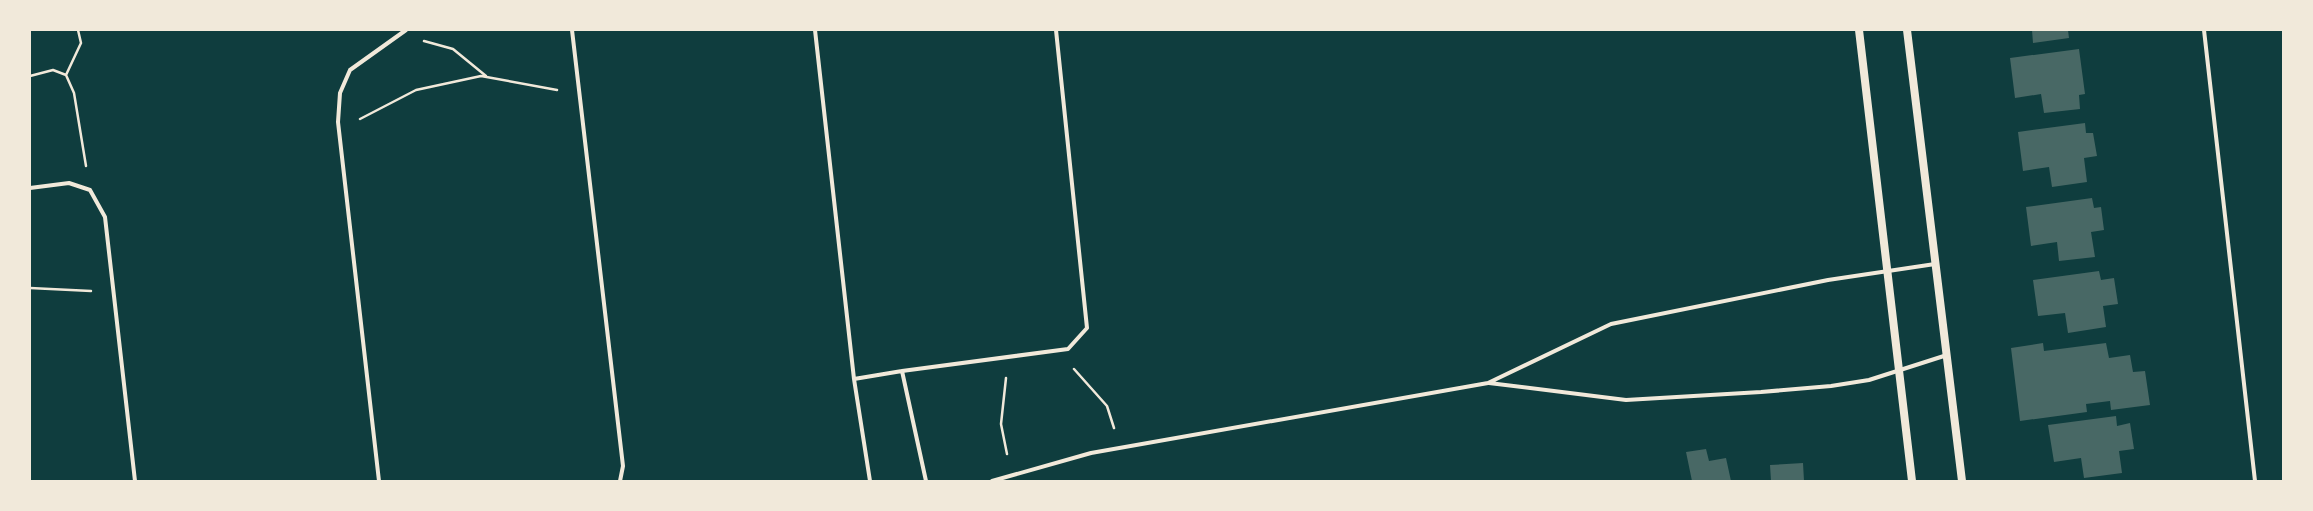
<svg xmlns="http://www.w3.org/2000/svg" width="2313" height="511" font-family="Figtree,sans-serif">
<rect width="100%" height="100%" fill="#0f3d3e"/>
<path fill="#486865" d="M 2032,30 L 2068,30 L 2069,38 L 2033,43 Z
M 2079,49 L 2085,94 L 2079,95 L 2080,109 L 2044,113 L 2041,94 L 2015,98 L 2010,58 Z
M 2085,123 L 2086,133 L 2093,133 L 2097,156 L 2084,158 L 2087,182 L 2052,187 L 2049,167 L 2023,171 L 2018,132 Z
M 2092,198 L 2094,208 L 2101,207 L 2104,230 L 2091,232 L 2095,257 L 2059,261 L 2057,242 L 2031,246 L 2026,207 Z
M 2099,271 L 2101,280 L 2114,278 L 2118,304 L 2103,306 L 2106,327 L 2068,333 L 2065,313 L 2038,316 L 2033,280 Z
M 2043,343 L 2044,351 L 2106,343 L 2109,358 L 2130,355 L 2133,372 L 2145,371 L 2150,405 L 2111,410 L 2110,401 L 2086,404 L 2087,412 L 2020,421 L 2011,348 Z
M 2116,416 L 2117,426 L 2130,423 L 2134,449 L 2119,451 L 2122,473 L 2084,478 L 2081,458 L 2054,462 L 2048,425 Z
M 1706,449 L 1709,461 L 1726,458 L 1731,481 L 1692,481 L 1686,452 Z
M 1803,463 L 1804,481 L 1771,481 L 1770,465 Z"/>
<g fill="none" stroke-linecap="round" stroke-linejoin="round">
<path stroke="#f1e9da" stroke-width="2.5" d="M 424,41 L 453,49 L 486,76
M 66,75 L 81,43 L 78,30
M 30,76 L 53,70 L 66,75 L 74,93 L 86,166
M 360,119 L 416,90 L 481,76 L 557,90
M 30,288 L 91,291
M 1074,369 L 1107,406 L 1114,428
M 1006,378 L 1001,424 L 1007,454"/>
<path stroke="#f1e9da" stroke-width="4" d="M 572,30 L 623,466 L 620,481
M 815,30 L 854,379 L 870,481
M 2204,30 L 2255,481
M 30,188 L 69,183 L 90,190 L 105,217 L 135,481
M 854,379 L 902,371
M 1489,383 L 1626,400 L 1761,392 L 1831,386 L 1869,380 L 1947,355
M 379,481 L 338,122 L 340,93 L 350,70 L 406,30
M 926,481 L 902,371 L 1068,349 L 1087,328 L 1056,30
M 992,481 L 1091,453 L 1488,383 L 1611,324 L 1828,280 L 1935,264"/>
<path stroke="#f1e9da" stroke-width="8" d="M 1859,30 L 1912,481
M 1907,30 L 1962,481"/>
</g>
<rect width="2313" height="511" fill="none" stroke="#f1e9da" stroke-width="62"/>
</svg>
